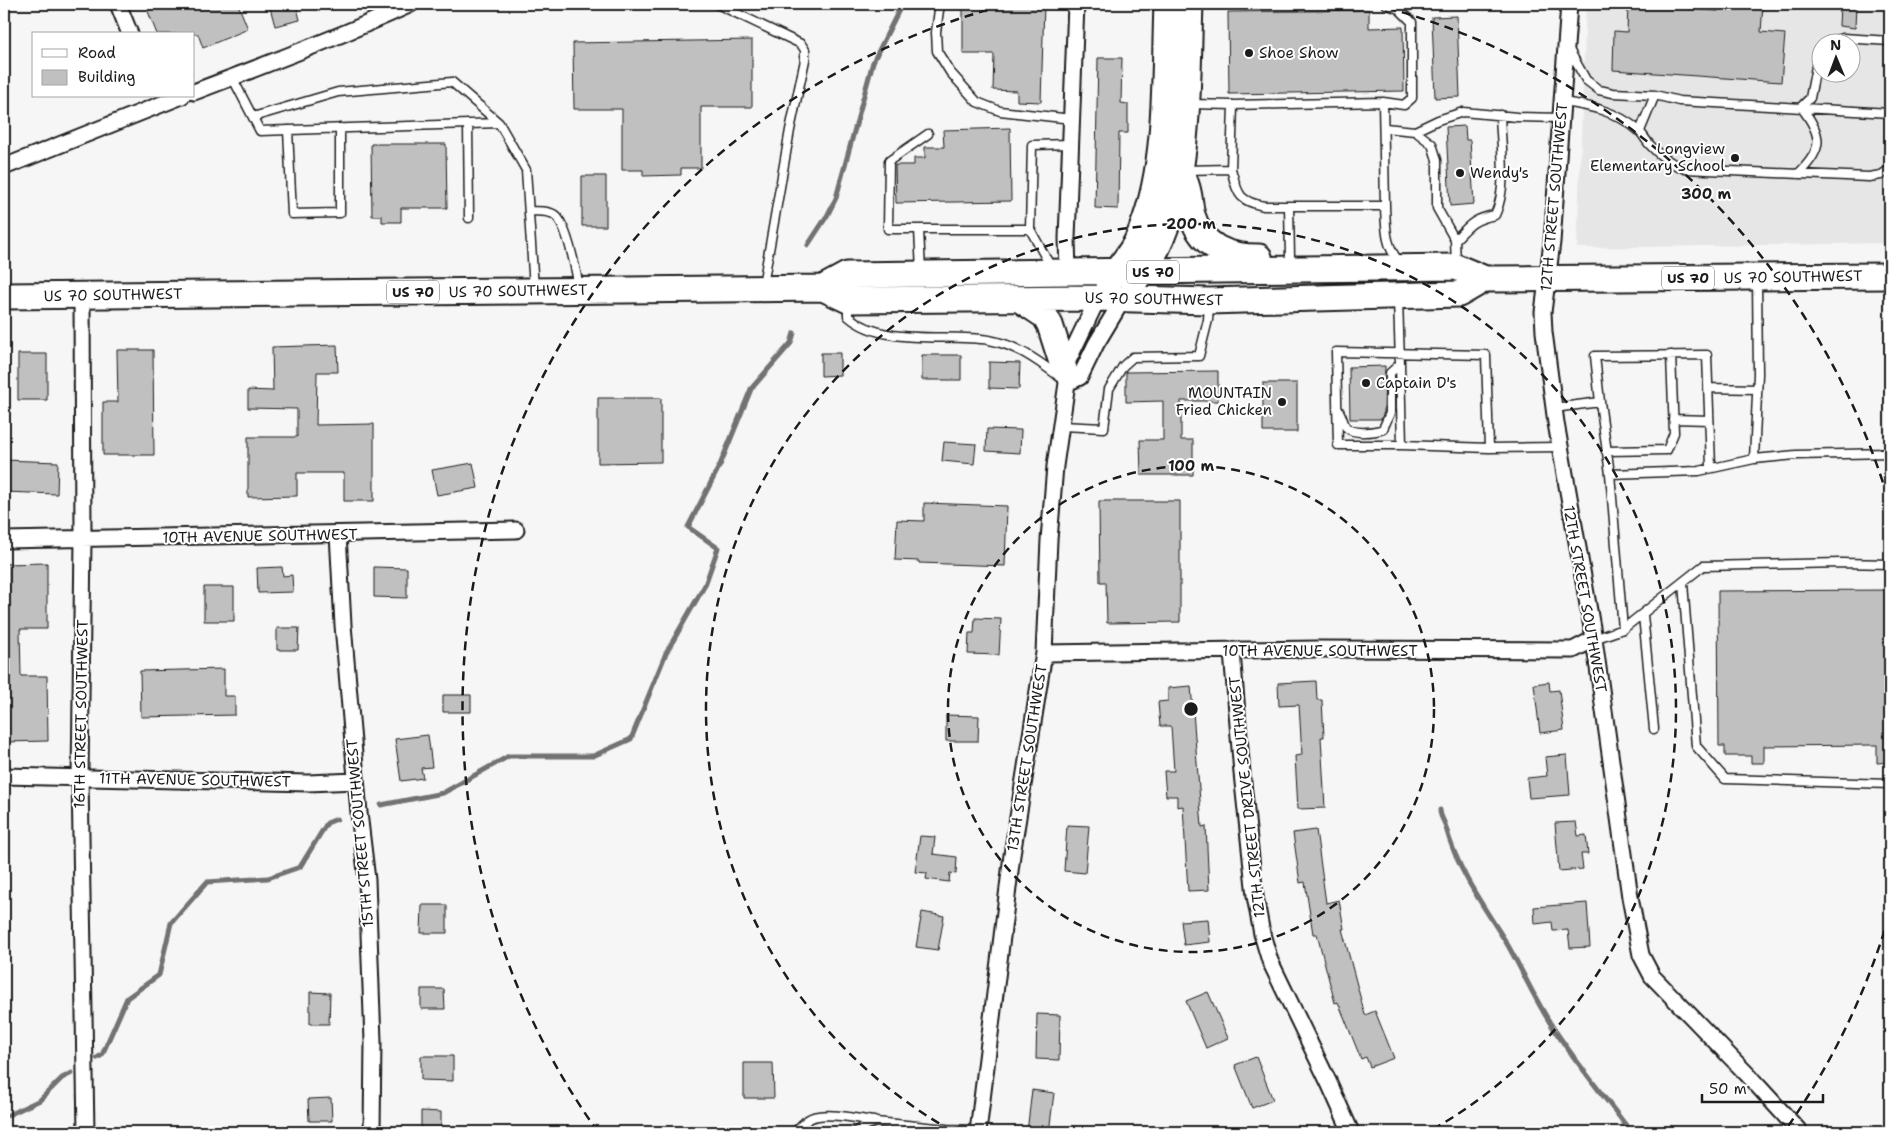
<svg xmlns="http://www.w3.org/2000/svg" width="1894" height="1136" font-family="'Shantell Sans',sans-serif">
<rect width="100%" height="100%" fill="#f6f6f6"/>
<filter id="ink" filterUnits="userSpaceOnUse"><feTurbulence type="fractalNoise" baseFrequency=".02" numOctaves="2"/><feDisplacementMap in="SourceGraphic" scale="10" xChannelSelector="R" yChannelSelector="G"/><feConvolveMatrix kernelMatrix="1 2 1 2 8 2 1 2 1" color-interpolation-filters="sRGB"/></filter>
<g filter="url(#ink)">
<path fill="#e6e6e6" fill-rule="evenodd" d="M 1586,4 L 1890,4 L 1890,243 L 1577,248 ZM 1822,42 L 1852,42 L 1852,72 L 1822,72 Z"/>
<g fill="none" stroke-linecap="round" stroke-linejoin="round">
<path stroke="#727272" stroke-width="5" d="M 808,245 L 827,216 L 836,198 L 873,62 L 902,4
M 381,805 L 443,793 L 509,756 L 593,756 L 631,739 L 666,653 L 705,585 L 718,548 L 688,527 L 720,465 L 751,389 L 791,343 L 794,333
M 1440,810 C 1440,818 1445,821 1446,828 C 1458,871 1482,904 1506,942 C 1523,971 1536,1003 1556,1032 C 1579,1066 1606,1099 1631,1132
M 97,1058 L 102,1055 L 127,998 L 159,975 L 171,923 L 207,882 L 268,878 L 300,867 L 327,823 L 337,819
M 4,1117 L 40,1100 L 62,1078 L 72,1073"/>
</g>
<path fill="#c0c0c0" stroke="#1c1c1c" d="M 145,4 L 238,4 L 248,29 L 203,48 L 198,34 L 157,34 Z
M 269,4 L 296,4 L 300,20 L 275,26 Z
M 963,4 L 1044,4 L 1041,102 L 1017,101 L 1017,91 L 993,90 L 994,54 L 963,54 Z
M 1719,4 L 1763,4 L 1761,32 L 1785,34 L 1781,82 L 1613,70 L 1614,31 L 1627,32 L 1628,5 L 1718,11 Z
M 1840,4 L 1856,4 L 1855,28 L 1839,26 Z
M 1369,10 L 1369,28 L 1403,27 L 1404,91 L 1229,94 L 1228,12 Z
M 1457,16 L 1460,97 L 1435,98 L 1432,17 Z
M 752,40 L 752,107 L 701,107 L 701,168 L 681,168 L 681,175 L 643,176 L 643,170 L 622,170 L 622,109 L 574,109 L 573,43 Z
M 1098,58 L 1122,58 L 1121,103 L 1128,104 L 1128,133 L 1119,133 L 1118,209 L 1095,208 Z
M 1465,126 L 1466,140 L 1470,140 L 1474,204 L 1450,206 L 1446,127 Z
M 1010,128 L 1011,201 L 896,203 L 895,165 L 914,165 L 914,158 L 925,158 L 925,147 L 944,147 L 943,130 Z
M 371,144 L 446,144 L 447,208 L 401,208 L 401,222 L 382,222 L 382,216 L 372,216 Z
M 582,176 L 606,176 L 606,226 L 582,226 Z
M 337,345 L 338,372 L 317,372 L 316,425 L 374,424 L 374,501 L 344,501 L 344,473 L 297,473 L 297,496 L 248,497 L 248,437 L 297,437 L 297,409 L 248,408 L 248,390 L 273,391 L 272,347 Z
M 117,350 L 153,350 L 154,455 L 103,455 L 103,402 L 118,402 Z
M 821,353 L 840,353 L 840,375 L 821,376 Z
M 18,354 L 47,354 L 47,400 L 18,400 Z
M 922,355 L 961,355 L 961,380 L 922,380 Z
M 989,362 L 1020,363 L 1019,389 L 989,388 Z
M 1385,366 L 1384,412 L 1381,419 L 1350,419 L 1349,367 Z
M 1218,371 L 1218,401 L 1181,401 L 1181,440 L 1193,440 L 1193,475 L 1141,475 L 1140,440 L 1163,440 L 1163,401 L 1126,402 L 1126,372 Z
M 1263,383 L 1297,383 L 1297,432 L 1263,432 Z
M 598,398 L 661,398 L 661,462 L 598,463 Z
M 987,429 L 1021,430 L 1020,453 L 986,451 Z
M 944,442 L 976,444 L 974,464 L 942,461 Z
M 4,460 L 58,462 L 57,494 L 4,492 Z
M 473,463 L 478,488 L 437,495 L 432,470 Z
M 1099,501 L 1180,501 L 1180,622 L 1107,623 L 1106,582 L 1100,582 Z
M 924,503 L 1007,506 L 1005,566 L 919,563 L 919,561 L 895,560 L 897,520 L 924,521 Z
M 47,563 L 47,629 L 20,629 L 21,676 L 47,676 L 48,741 L 4,742 L 4,564 Z
M 282,567 L 283,576 L 292,575 L 293,592 L 258,593 L 257,568 Z
M 374,567 L 407,568 L 407,598 L 374,597 Z
M 204,587 L 234,587 L 234,621 L 204,621 Z
M 1890,590 L 1890,762 L 1877,763 L 1877,745 L 1764,746 L 1764,763 L 1751,763 L 1751,756 L 1725,756 L 1725,746 L 1719,746 L 1718,591 Z
M 975,618 L 1001,619 L 999,655 L 968,654 L 969,633 L 974,633 Z
M 277,628 L 299,628 L 298,650 L 277,650 Z
M 224,669 L 224,696 L 235,696 L 235,715 L 141,717 L 140,671 Z
M 1316,681 L 1317,700 L 1322,700 L 1324,737 L 1321,737 L 1325,808 L 1298,809 L 1295,756 L 1302,755 L 1299,705 L 1279,706 L 1278,683 Z
M 1549,682 L 1550,691 L 1559,690 L 1564,730 L 1540,733 L 1534,684 Z
M 1191,686 L 1202,827 L 1206,826 L 1209,890 L 1188,891 L 1183,806 L 1177,807 L 1177,796 L 1166,796 L 1164,771 L 1174,771 L 1171,726 L 1160,726 L 1158,702 L 1168,701 L 1168,688 Z
M 443,695 L 471,695 L 471,712 L 443,712 Z
M 946,715 L 979,716 L 978,741 L 946,741 Z
M 428,735 L 432,767 L 421,768 L 423,778 L 401,781 L 395,739 Z
M 1567,755 L 1570,795 L 1529,798 L 1527,778 L 1547,776 L 1545,757 Z
M 1576,822 L 1578,836 L 1586,835 L 1588,854 L 1581,854 L 1583,869 L 1559,871 L 1555,823 Z
M 1067,825 L 1089,826 L 1085,873 L 1064,871 Z
M 1316,830 L 1326,903 L 1339,900 L 1344,929 L 1342,929 L 1365,1015 L 1375,1011 L 1394,1058 L 1370,1067 L 1366,1057 L 1361,1059 L 1338,1002 L 1335,1003 L 1317,934 L 1313,934 L 1305,882 L 1300,883 L 1293,833 Z
M 920,836 L 935,837 L 933,854 L 957,857 L 956,874 L 950,873 L 949,882 L 926,879 L 927,873 L 915,872 Z
M 1587,903 L 1590,947 L 1570,948 L 1568,930 L 1553,931 L 1552,922 L 1535,924 L 1534,907 Z
M 422,905 L 447,905 L 447,933 L 421,933 Z
M 922,912 L 944,916 L 938,950 L 916,947 Z
M 1208,919 L 1210,942 L 1184,945 L 1181,921 Z
M 421,989 L 444,989 L 445,1009 L 421,1009 Z
M 310,992 L 330,993 L 329,1024 L 310,1024 Z
M 1208,992 L 1228,1038 L 1206,1048 L 1186,1001 Z
M 1037,1014 L 1060,1015 L 1059,1060 L 1036,1059 Z
M 421,1056 L 453,1056 L 453,1081 L 421,1080 Z
M 1256,1057 L 1273,1100 L 1252,1108 L 1235,1065 Z
M 744,1063 L 773,1063 L 774,1098 L 744,1098 Z
M 1032,1090 L 1054,1093 L 1049,1132 L 1027,1132 Z
M 331,1098 L 332,1121 L 309,1121 L 308,1099 Z
M 421,1111 L 441,1112 L 441,1132 L 421,1132 Z"/>
<g fill="none" stroke-linecap="round" stroke-linejoin="round">
<defs>
<path id="service" d="M 717,4 L 801,44 L 805,50 L 805,60 L 790,130 L 763,285
M 942,4 L 939,10 L 936,32 L 937,51 L 950,72 L 977,102 L 1000,111 L 1072,119
M 1829,42 L 1843,38 L 1890,41
M 1568,48 L 1586,80 L 1599,90 L 1613,93 L 1655,95 L 1679,101 L 1890,113
M 232,77 L 260,131 L 499,123 L 526,170 L 534,288
M 1383,102 L 1404,105 L 1412,98 L 1412,22 L 1399,9 L 1386,4
M 1563,102 C 1591,106 1616,111 1638,130 C 1643,134 1646,141 1650,145 C 1661,157 1671,164 1685,169 L 1869,177 L 1881,175 L 1890,169
M 1190,104 L 1233,105
M 1801,107 L 1810,98 L 1818,56 L 1822,49
M 253,117 L 338,92 L 452,82 L 499,123
M 468,124 L 469,218
M 1385,128 L 1415,131 L 1432,144 L 1437,160 L 1437,208 L 1455,240 L 1456,265
M 288,130 L 292,214 L 340,213 L 340,128
M 1415,131 L 1438,120 L 1463,112 L 1517,117 L 1561,118
M 1640,131 L 1655,95
M 1231,169 L 1233,105 L 1383,102 L 1385,206
M 1185,170 L 1231,169 C 1238,193 1237,201 1264,206 L 1385,206 C 1386,228 1385,246 1400,263
M 1798,174 C 1824,149 1823,135 1801,107
M 1289,206 L 1290,258
M 529,211 C 537,212 550,210 556,216 C 568,227 576,271 579,287
M 919,229 L 888,229 L 889,161 L 928,134
M 1030,229 L 1052,269
M 1455,240 C 1470,224 1474,219 1495,215 C 1508,187 1501,146 1500,115
M 921,272 L 919,229 L 1030,229 L 1032,145 L 1071,144
M 1757,280 L 1758,374 L 1754,459 L 1796,455 L 1890,453
M 1398,298 L 1400,364 L 1402,445 L 1338,445 L 1336,352 L 1486,355 L 1489,448 L 1560,447
M 848,304 L 848,316 C 883,347 945,333 989,340 C 1017,345 1038,361 1060,377
M 1708,388 L 1757,389
M 1600,402 L 1595,356 L 1707,355 L 1711,467
M 1337,408 C 1342,414 1343,423 1346,427 C 1353,435 1375,432 1383,429 L 1390,413 L 1390,373 L 1400,364
M 1554,408 L 1600,402 L 1610,474 L 1699,471 L 1754,459
M 1673,419 L 1709,420
M 1061,426 L 1104,428 L 1109,389 L 1123,366 L 1133,357 L 1199,356 L 1208,320 L 1209,305
M 1402,445 L 1489,448
M 1606,451 L 1667,450 L 1674,433 L 1671,355
M 1610,474 L 1623,629 L 1703,566 L 1841,563 L 1890,564
M 1683,583 L 1696,746 L 1725,779 L 1890,784
M 1643,615 L 1654,729
M 1594,639 L 1623,629
M 795,1132 C 801,1125 808,1117 818,1116 C 835,1113 857,1119 874,1121
M 855,1132 L 864,1126 L 876,1122 L 947,1129 L 978,1130"/>
<path id="minor" d="M 118,4 L 130,34
M 1569,4 L 1552,242 L 1543,312 L 1544,332 L 1556,423 L 1594,639 L 1630,897 L 1641,955 L 1652,976 L 1747,1074 L 1800,1132
M 194,92 C 267,64 340,37 411,4
M 4,167 L 182,96
M 1068,272 L 1067,238 L 1076,4
M 82,296 L 83,539 L 80,778 L 86,1132
M 1067,383 L 1080,377 L 1096,344 L 1123,299
M 338,534 L 343,625 L 359,813 L 367,880 L 373,1041 L 372,1132
M 4,540 L 516,530
M 1232,652 L 1242,773 L 1255,896 L 1262,934 L 1270,961 L 1329,1083 L 1351,1132
M 1044,653 L 1317,649 L 1573,650 L 1594,639
M 4,776 L 308,783 L 356,781
M 978,1132 L 1012,855 L 1044,653 L 1049,540 L 1055,466 L 1067,383 L 1064,369 L 1098,298"/>
<path id="primary" d="M 1181,170 C 1183,178 1187,185 1188,192 C 1190,200 1190,208 1192,215 C 1202,248 1228,257 1259,257
M 1109,282 C 1118,268 1130,255 1137,241 C 1169,173 1164,78 1167,4
M 1134,283 C 1141,271 1151,260 1157,248 C 1191,177 1187,81 1190,4
M 823,288 L 847,275 L 1456,267 L 1485,279 L 1890,276
M 4,296 L 823,288 L 848,300 L 1098,298 L 1209,301 L 1459,294 L 1485,279
M 1021,300 L 1045,316 L 1050,325 L 1064,369"/>
</defs>
<use href="#service" stroke="#1c1c1c" stroke-width="11"/>
<use href="#minor" stroke="#1c1c1c" stroke-width="19"/>
<use href="#primary" stroke="#1c1c1c" stroke-width="29"/>
<use href="#service" stroke="#fff" stroke-width="8"/>
<use href="#minor" stroke="#fff" stroke-width="15"/>
<use href="#primary" stroke="#fff" stroke-width="25"/>
</g>
</g>
<g fill="none" stroke="#1c1c1c" stroke-width="2.5" stroke-dasharray="9 6">
<circle cx="1191" cy="709" r="243"/>
<path d="M952 1131A485 485 0 1 1 1430 1131"/>
<path d="M1889 916A728 728 0 0 1 1784 1132M598 1132A728 728 0 0 1 1009 4M1373 4A728 728 0 0 1 1889 502"/>
</g>
<g fill="#1c1c1c" stroke="#fff" stroke-width="2">
<circle cx="1249" cy="53" r="5"/>
<circle cx="1735" cy="158" r="5"/>
<circle cx="1460" cy="173" r="5"/>
<circle cx="1366" cy="383" r="5"/>
<circle cx="1282" cy="402" r="5"/>
</g>
<g text-anchor="middle" stroke-width="4" stroke-linejoin="round" paint-order="stroke">
<g fill="#fff" stroke="#606060" stroke-width="1">
<rect x="1127" y="260.5" width="52" height="23" rx="4"/>
<rect x="1662" y="266.5" width="52" height="23" rx="4"/>
<rect x="387" y="280.5" width="52" height="23" rx="4"/>
</g>
<g font-size="14" font-weight="bold" fill="#1c1c1c">
<text x="1153" y="277">US 70</text>
<text x="1688" y="283">US 70</text>
<text x="413" y="297">US 70</text>
</g>
<g font-size="15" fill="#1c1c1c" stroke="#fff" text-anchor="start">
<text x="1259" y="58">Shoe Show</text>
<text x="1725" y="154" text-anchor="end">Longview<tspan x="1725" dy="17">Elementary School</tspan></text>
<text x="1470" y="178">Wendy's</text>
<text x="1376" y="388">Captain D's</text>
<text x="1272" y="398" text-anchor="end">MOUNTAIN<tspan x="1272" dy="17">Fried Chicken</tspan></text>
</g>
<g font-size="15" fill="#1c1c1c" stroke="#fff">
<text transform="translate(1554 197) rotate(-85)" y="5">12TH STREET SOUTHWEST</text>
<text transform="translate(1793 277) rotate(-1)" y="5">US 70 SOUTHWEST</text>
<text transform="translate(518 291) rotate(-1)" y="5">US 70 SOUTHWEST</text>
<text transform="translate(113 295) rotate(-1)" y="5">US 70 SOUTHWEST</text>
<text transform="translate(1154 299) rotate(1)" y="5">US 70 SOUTHWEST</text>
<text transform="translate(260 536) rotate(-1)" y="5">10TH AVENUE SOUTHWEST</text>
<text transform="translate(1585 599) rotate(80)" y="5">12TH STREET SOUTHWEST</text>
<text x="1320" y="656">10TH AVENUE SOUTHWEST</text>
<text transform="translate(81 714) rotate(-89)" y="5">16TH STREET SOUTHWEST</text>
<text transform="translate(1027 758) rotate(-81)" y="5">13TH STREET SOUTHWEST</text>
<text transform="translate(195 780) rotate(1)" y="5">11TH AVENUE SOUTHWEST</text>
<text transform="translate(1247 797) rotate(-96)" y="5">12TH STREET DRIVE SOUTHWEST</text>
<text transform="translate(360 833) rotate(-95)" y="5">15TH STREET SOUTHWEST</text>
</g>
</g>
<circle cx="1191" cy="709" r="8" fill="#1c1c1c" stroke="#fff" stroke-width="2.5"/>
<g font-size="15" text-anchor="middle" font-weight="bold" fill="#1c1c1c" stroke="#fff" stroke-width="4" stroke-linejoin="round" paint-order="stroke">
<text x="1706" y="199">300 m</text>
<text x="1191" y="229">200 m</text>
<text x="1191" y="471">100 m</text>
</g>
<rect width="1894" height="1136" fill="none" stroke="#fff" stroke-width="20"/>
<rect x="10" y="10" width="1874" height="1116" fill="none" stroke="#1c1c1c" stroke-width="2" filter="url(#ink)"/>
<rect x="32" y="32" width="162" height="65" fill="#ffffff" stroke="#a4a4a4"/>
<rect x="42" y="49" width="25" height="8" fill="#ffffff" stroke="#a4a4a4"/>
<text x="78" y="58" font-size="15" fill="#1c1c1c">Road</text>
<rect x="42" y="70" width="25" height="15" fill="#c0c0c0" stroke="#a4a4a4"/>
<text x="78" y="82" font-size="15" fill="#1c1c1c">Building</text>
<g transform="translate(1836 58) rotate(359)"><circle r="24" fill="#ffffff" stroke="#a4a4a4"/>
<path d="M0-4L9 19L0 12L-9 19Z" fill="#1c1c1c"/>
<text y="-8" font-size="14" font-weight="bold" text-anchor="middle" fill="#1c1c1c">N</text>
</g>
<path d="M1702 1094v8h121v-8" fill="none" stroke="#1c1c1c" stroke-width="2.5"/>
<text x="1709" y="1094" font-size="15" fill="#1c1c1c" stroke="#ffffff" stroke-width="4" paint-order="stroke">50 m</text>
</svg>
